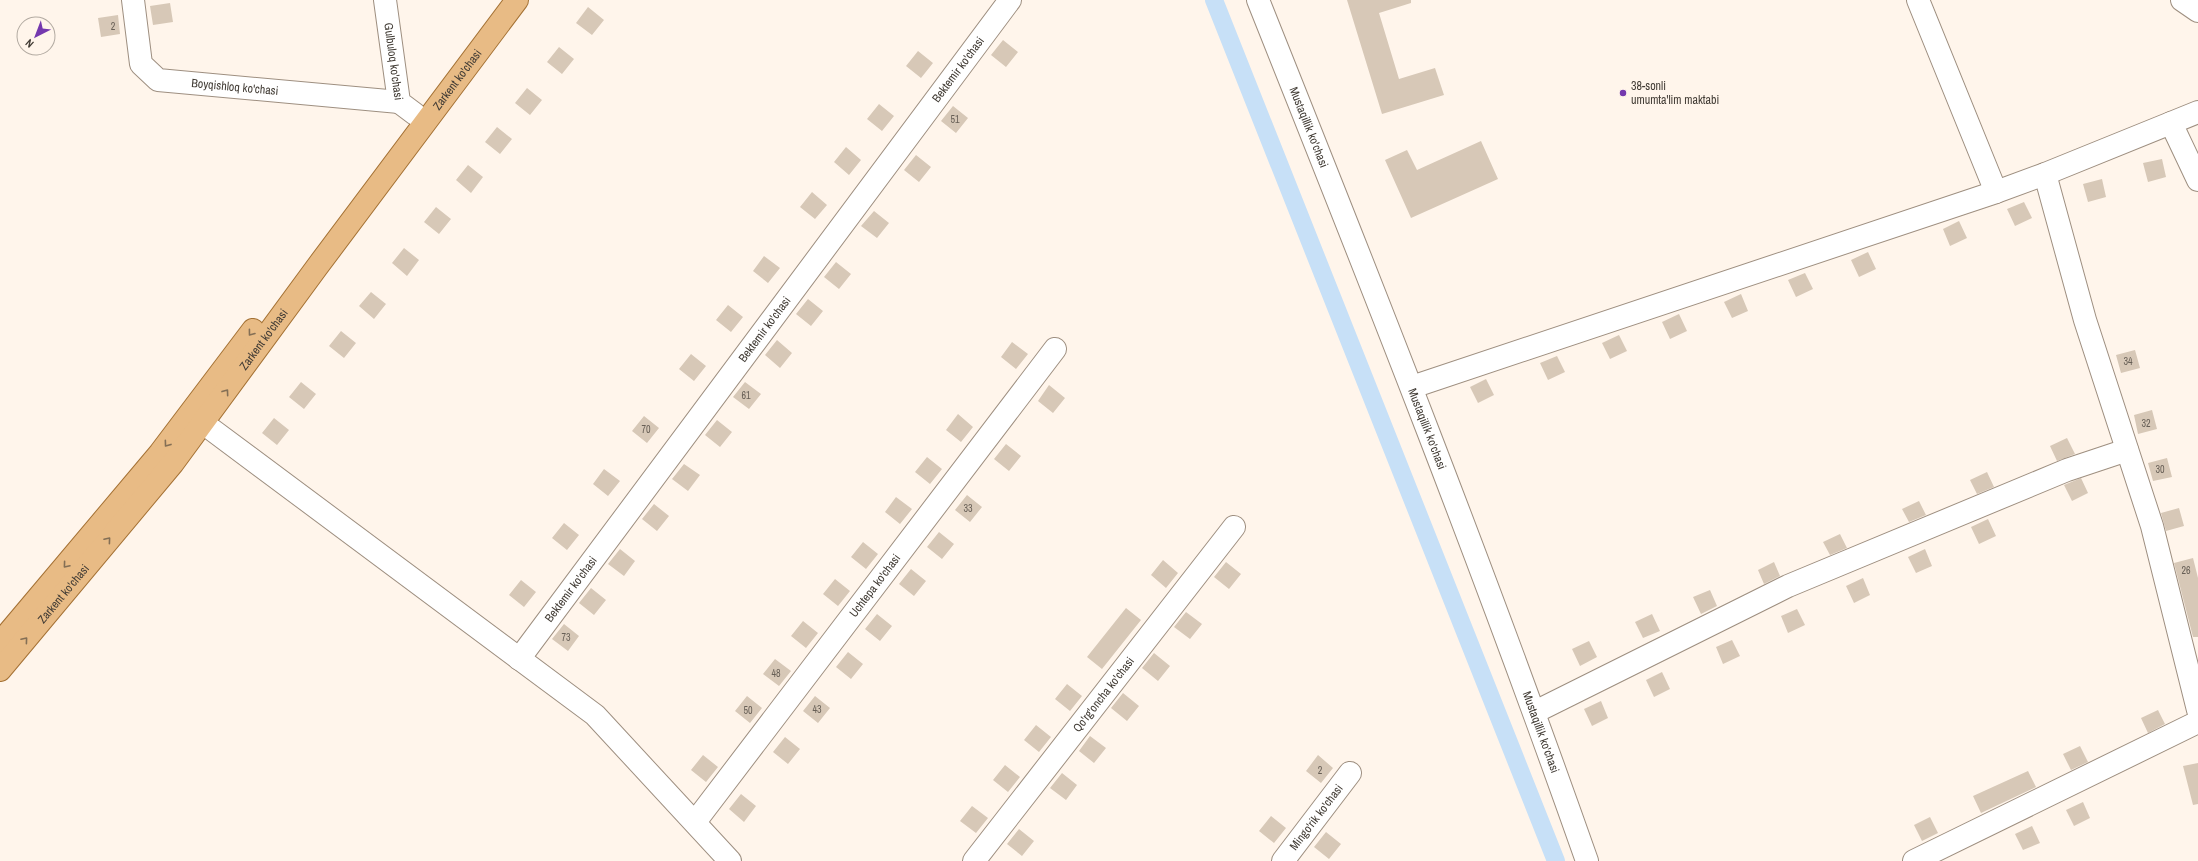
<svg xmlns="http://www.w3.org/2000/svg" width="2198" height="861" font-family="'Archivo Narrow',sans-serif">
<rect width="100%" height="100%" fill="#fff5eb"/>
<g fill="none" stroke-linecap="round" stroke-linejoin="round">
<path stroke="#c7e0f7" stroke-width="18" d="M 1214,0 L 1556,861"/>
</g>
<path fill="#d7c8b7" d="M 1347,0 L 1411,0 L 1411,3 L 1379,13 L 1399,79 L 1435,68 L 1444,95 L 1382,114 Z
M 170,3 L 173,22 L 153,25 L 150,6 Z
M 588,7 L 604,20 L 592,35 L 576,23 Z
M 118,15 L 120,34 L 101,37 L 98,18 Z
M 1003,40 L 1018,52 L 1006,67 L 991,55 Z
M 559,47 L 574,59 L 562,74 L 547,62 Z
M 918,51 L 933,63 L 921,78 L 906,66 Z
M 527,88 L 542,100 L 530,115 L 515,103 Z
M 879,104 L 894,116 L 882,131 L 867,119 Z
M 953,106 L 968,118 L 956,133 L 941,121 Z
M 497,127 L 512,139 L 500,154 L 485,142 Z
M 1481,141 L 1498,179 L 1411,218 L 1385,160 L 1407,150 L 1417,170 Z
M 846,147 L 861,160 L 849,175 L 834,162 Z
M 916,155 L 931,167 L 919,182 L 904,170 Z
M 2162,159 L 2166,177 L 2148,182 L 2143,163 Z
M 468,165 L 483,177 L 471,193 L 456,180 Z
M 2102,179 L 2106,197 L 2088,202 L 2083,184 Z
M 812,192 L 827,205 L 815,219 L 800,207 Z
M 2024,202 L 2032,218 L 2015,226 L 2007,209 Z
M 436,207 L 451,219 L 439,234 L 424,222 Z
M 874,211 L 889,223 L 877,238 L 861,226 Z
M 1959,221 L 1967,238 L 1950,246 L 1943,229 Z
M 404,248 L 419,260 L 407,276 L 392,263 Z
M 1868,252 L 1876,269 L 1859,277 L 1851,260 Z
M 764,256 L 780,268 L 768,283 L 753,271 Z
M 836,262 L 851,274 L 839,289 L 824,277 Z
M 1805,273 L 1813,289 L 1796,297 L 1788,280 Z
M 371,292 L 386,304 L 374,319 L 359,306 Z
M 1741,294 L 1748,311 L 1732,318 L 1724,302 Z
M 808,299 L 823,311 L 811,326 L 796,314 Z
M 728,305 L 743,317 L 731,332 L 716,320 Z
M 1679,314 L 1687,331 L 1670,339 L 1662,322 Z
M 341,331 L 356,343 L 344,358 L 329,346 Z
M 1619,335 L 1627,351 L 1610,359 L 1602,343 Z
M 777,340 L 792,353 L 780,368 L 765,355 Z
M 1012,342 L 1028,354 L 1016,369 L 1001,357 Z
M 2135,350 L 2140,368 L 2121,373 L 2116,355 Z
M 691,354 L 706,366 L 694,381 L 679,369 Z
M 1557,356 L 1565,372 L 1548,380 L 1540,363 Z
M 1486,379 L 1494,395 L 1478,403 L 1470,387 Z
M 301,382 L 316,394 L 304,409 L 289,397 Z
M 745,382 L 761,394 L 749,409 L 733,397 Z
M 1049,385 L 1065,398 L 1053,413 L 1038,401 Z
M 2152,410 L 2157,429 L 2138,434 L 2134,415 Z
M 958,414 L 973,427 L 961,442 L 946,430 Z
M 644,416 L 659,428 L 647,443 L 632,431 Z
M 274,418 L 289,430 L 277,445 L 262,433 Z
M 717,420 L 732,432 L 720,447 L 705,435 Z
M 2067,438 L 2075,454 L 2057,461 L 2050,446 Z
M 1006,444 L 1021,456 L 1009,471 L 994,459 Z
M 927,457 L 942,469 L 930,484 L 915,472 Z
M 2167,458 L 2172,477 L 2153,481 L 2148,463 Z
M 684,464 L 700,475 L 688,491 L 672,479 Z
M 604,469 L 620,481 L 608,496 L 593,484 Z
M 1987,472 L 1994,487 L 1977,494 L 1970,480 Z
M 2081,478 L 2088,493 L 2072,501 L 2064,485 Z
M 967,495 L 982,507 L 970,522 L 955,510 Z
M 896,497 L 912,509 L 900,524 L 885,512 Z
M 1919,501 L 1926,515 L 1909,522 L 1902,509 Z
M 654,504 L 669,516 L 657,531 L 642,519 Z
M 2179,508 L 2184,526 L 2166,531 L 2161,513 Z
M 1988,519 L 1996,536 L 1979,544 L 1971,527 Z
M 564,523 L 579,535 L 567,550 L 552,538 Z
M 939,532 L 954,544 L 942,559 L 927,547 Z
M 1840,534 L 1847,548 L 1830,555 L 1823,542 Z
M 863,542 L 878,554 L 866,569 L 851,557 Z
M 620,549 L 635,561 L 624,576 L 608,564 Z
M 1925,549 L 1932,566 L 1916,573 L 1908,557 Z
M 2193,558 L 2198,578 L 2198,637 L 2193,637 L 2174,563 Z
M 1163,560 L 1178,573 L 1166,588 L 1151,575 Z
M 1226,562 L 1241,574 L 1229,589 L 1214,577 Z
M 1774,562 L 1780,576 L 1764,584 L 1758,570 Z
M 911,569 L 926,581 L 914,596 L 899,584 Z
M 1863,578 L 1870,595 L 1854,603 L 1846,586 Z
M 835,579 L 850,591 L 838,606 L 823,594 Z
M 521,580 L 536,592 L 524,607 L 509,595 Z
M 591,588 L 606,600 L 594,615 L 579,603 Z
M 1710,590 L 1717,606 L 1701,614 L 1693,597 Z
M 1126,608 L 1141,620 L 1102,669 L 1087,657 Z
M 1797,609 L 1805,625 L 1788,633 L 1781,616 Z
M 1186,612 L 1202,624 L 1190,639 L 1174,627 Z
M 877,614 L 892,626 L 880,641 L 865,629 Z
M 1652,614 L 1660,631 L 1643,638 L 1635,622 Z
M 803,621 L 818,633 L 806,648 L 791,636 Z
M 564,624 L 579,636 L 568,651 L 552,639 Z
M 1732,640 L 1740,656 L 1723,664 L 1716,647 Z
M 1589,641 L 1597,657 L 1580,666 L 1572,649 Z
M 848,652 L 863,664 L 851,679 L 836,667 Z
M 1154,653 L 1170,666 L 1158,681 L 1142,668 Z
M 775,659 L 791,671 L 779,686 L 763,674 Z
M 1662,672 L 1670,689 L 1654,697 L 1646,680 Z
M 1067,684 L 1082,696 L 1070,711 L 1055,699 Z
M 1123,693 L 1139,706 L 1127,721 L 1111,708 Z
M 747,696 L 762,708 L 750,723 L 735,711 Z
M 815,696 L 830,708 L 818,723 L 803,711 Z
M 1601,701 L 1608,718 L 1592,726 L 1584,709 Z
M 2158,710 L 2165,724 L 2148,733 L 2141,718 Z
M 1036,725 L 1051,737 L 1039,752 L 1024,740 Z
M 1090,736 L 1106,748 L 1094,763 L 1079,751 Z
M 785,737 L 800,749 L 788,764 L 773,752 Z
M 2080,746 L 2088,762 L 2071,770 L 2063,754 Z
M 703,755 L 718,767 L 706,782 L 691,770 Z
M 1318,755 L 1333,768 L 1321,783 L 1306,771 Z
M 2198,763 L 2198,804 L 2193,805 L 2183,766 Z
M 1005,765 L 1020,777 L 1008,792 L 993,780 Z
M 2028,771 L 2036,787 L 1981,813 L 1973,796 Z
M 1062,773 L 1077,785 L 1066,800 L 1050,788 Z
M 741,794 L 756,806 L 744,822 L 729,809 Z
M 2083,802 L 2090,818 L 2074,826 L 2066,810 Z
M 972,806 L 988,818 L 976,833 L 960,821 Z
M 1271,816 L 1286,828 L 1274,843 L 1259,831 Z
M 1930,817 L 1938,833 L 1922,841 L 1914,825 Z
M 2032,826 L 2040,843 L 2023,850 L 2015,834 Z
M 1019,829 L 1034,841 L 1022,856 L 1007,844 Z
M 1326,832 L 1341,844 L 1329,859 L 1314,847 Z"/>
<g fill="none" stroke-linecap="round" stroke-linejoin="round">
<defs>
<g id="minor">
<path id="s1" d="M 133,0 L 141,64 L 158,80 L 399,102"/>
<path id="s2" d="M 385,0 L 399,102 L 415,114"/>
<path id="s3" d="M 1258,0 C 1372,285 1485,571 1587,861"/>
<path d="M 1918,0 L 1996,192"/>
<path d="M 2182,0 L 2198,11"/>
<path d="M 2171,123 L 2198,180"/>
<path d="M 2045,174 L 2085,320 L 2152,526 L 2198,710"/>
<path d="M 1412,387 L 1996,192 L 2045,174 L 2198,112"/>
<path d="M 203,423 L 595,715 L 730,861"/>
<path id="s4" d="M 519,659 L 1010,0"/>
<path d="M 1535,712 L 1788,586 L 2067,470 L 2127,450"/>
<path id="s5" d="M 695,822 L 1055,349"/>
<path id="s6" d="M 974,861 L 1234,527"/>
<path id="s7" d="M 1283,861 L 1350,773"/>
<path d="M 1914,861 L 2198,722"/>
</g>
<g id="major">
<path d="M 0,643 L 160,453 L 253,330"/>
<path id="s8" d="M 0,670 L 173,463 L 317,267 L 517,0"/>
</g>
</defs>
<use href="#minor" stroke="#9e8f80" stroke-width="24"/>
<use href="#major" stroke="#a47134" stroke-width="24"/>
<use href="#minor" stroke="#fff" stroke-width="22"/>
<use href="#major" stroke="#e8bb85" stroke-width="22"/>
</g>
<defs><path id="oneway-chevron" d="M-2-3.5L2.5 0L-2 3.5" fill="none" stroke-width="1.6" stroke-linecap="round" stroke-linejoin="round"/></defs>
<g stroke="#846f55">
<use href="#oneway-chevron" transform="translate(251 333) rotate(127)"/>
<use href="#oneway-chevron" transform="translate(226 392) rotate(-54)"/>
<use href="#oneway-chevron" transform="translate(167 444) rotate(126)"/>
<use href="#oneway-chevron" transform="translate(108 540) rotate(-50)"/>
<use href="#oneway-chevron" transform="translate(66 565) rotate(130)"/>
<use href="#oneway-chevron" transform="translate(25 640) rotate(-50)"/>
</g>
<circle fill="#7438ae" stroke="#fff5eb" stroke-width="1.5" cx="1623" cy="93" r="4"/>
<g text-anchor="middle" stroke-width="3.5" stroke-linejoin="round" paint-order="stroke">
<g font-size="10" fill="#675f56">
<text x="113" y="30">2</text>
<text x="955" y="123">51</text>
<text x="2128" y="365">34</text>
<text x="746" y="399">61</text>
<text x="2146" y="427">32</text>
<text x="646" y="433">70</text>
<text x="2160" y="473">30</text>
<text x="968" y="512">33</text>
<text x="2186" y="574">26</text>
<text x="566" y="641">73</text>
<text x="776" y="677">48</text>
<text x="817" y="713">43</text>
<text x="748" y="714">50</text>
<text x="1320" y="774">2</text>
</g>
<g font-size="12" fill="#423c35" stroke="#fff5eb">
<text dy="4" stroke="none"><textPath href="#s2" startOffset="62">Gulbuloq ko'chasi</textPath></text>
<text dy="4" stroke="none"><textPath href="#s4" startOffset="735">Bektemir ko'chasi</textPath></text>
<text dy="4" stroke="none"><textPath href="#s8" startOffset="747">Zarkent ko'chasi</textPath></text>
<text dy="4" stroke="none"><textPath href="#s1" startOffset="165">Boyqishloq ko'chasi</textPath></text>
<text dy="4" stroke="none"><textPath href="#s3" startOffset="137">Mustaqillik ko'chasi</textPath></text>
<text dy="4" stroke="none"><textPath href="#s4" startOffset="411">Bektemir ko'chasi</textPath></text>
<text dy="4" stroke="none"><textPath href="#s8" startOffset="423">Zarkent ko'chasi</textPath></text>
<text dy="4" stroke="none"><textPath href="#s3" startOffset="461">Mustaqillik ko'chasi</textPath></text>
<text dy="4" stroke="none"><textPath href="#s5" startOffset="297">Uchtepa ko'chasi</textPath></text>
<text dy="4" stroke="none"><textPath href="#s4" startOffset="87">Bektemir ko'chasi</textPath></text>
<text dy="4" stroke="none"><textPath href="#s8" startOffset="99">Zarkent ko'chasi</textPath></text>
<text dy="4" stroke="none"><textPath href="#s6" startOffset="211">Qo'rg'oncha ko'chasi</textPath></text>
<text dy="4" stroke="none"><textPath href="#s3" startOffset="785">Mustaqillik ko'chasi</textPath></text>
<text dy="4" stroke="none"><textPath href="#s7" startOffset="55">Mingo'rik ko'chasi</textPath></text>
</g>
<g font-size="12" fill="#423c35" stroke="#fff5eb" text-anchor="start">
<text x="1631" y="90">38-sonli<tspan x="1631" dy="14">umumta'lim maktabi</tspan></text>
</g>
</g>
<g transform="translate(36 36) rotate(222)"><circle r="19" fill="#fff5eb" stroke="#b3aba2"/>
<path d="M0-3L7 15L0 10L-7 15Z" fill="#7438ae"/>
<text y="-6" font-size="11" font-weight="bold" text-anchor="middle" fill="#423c35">N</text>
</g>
</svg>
